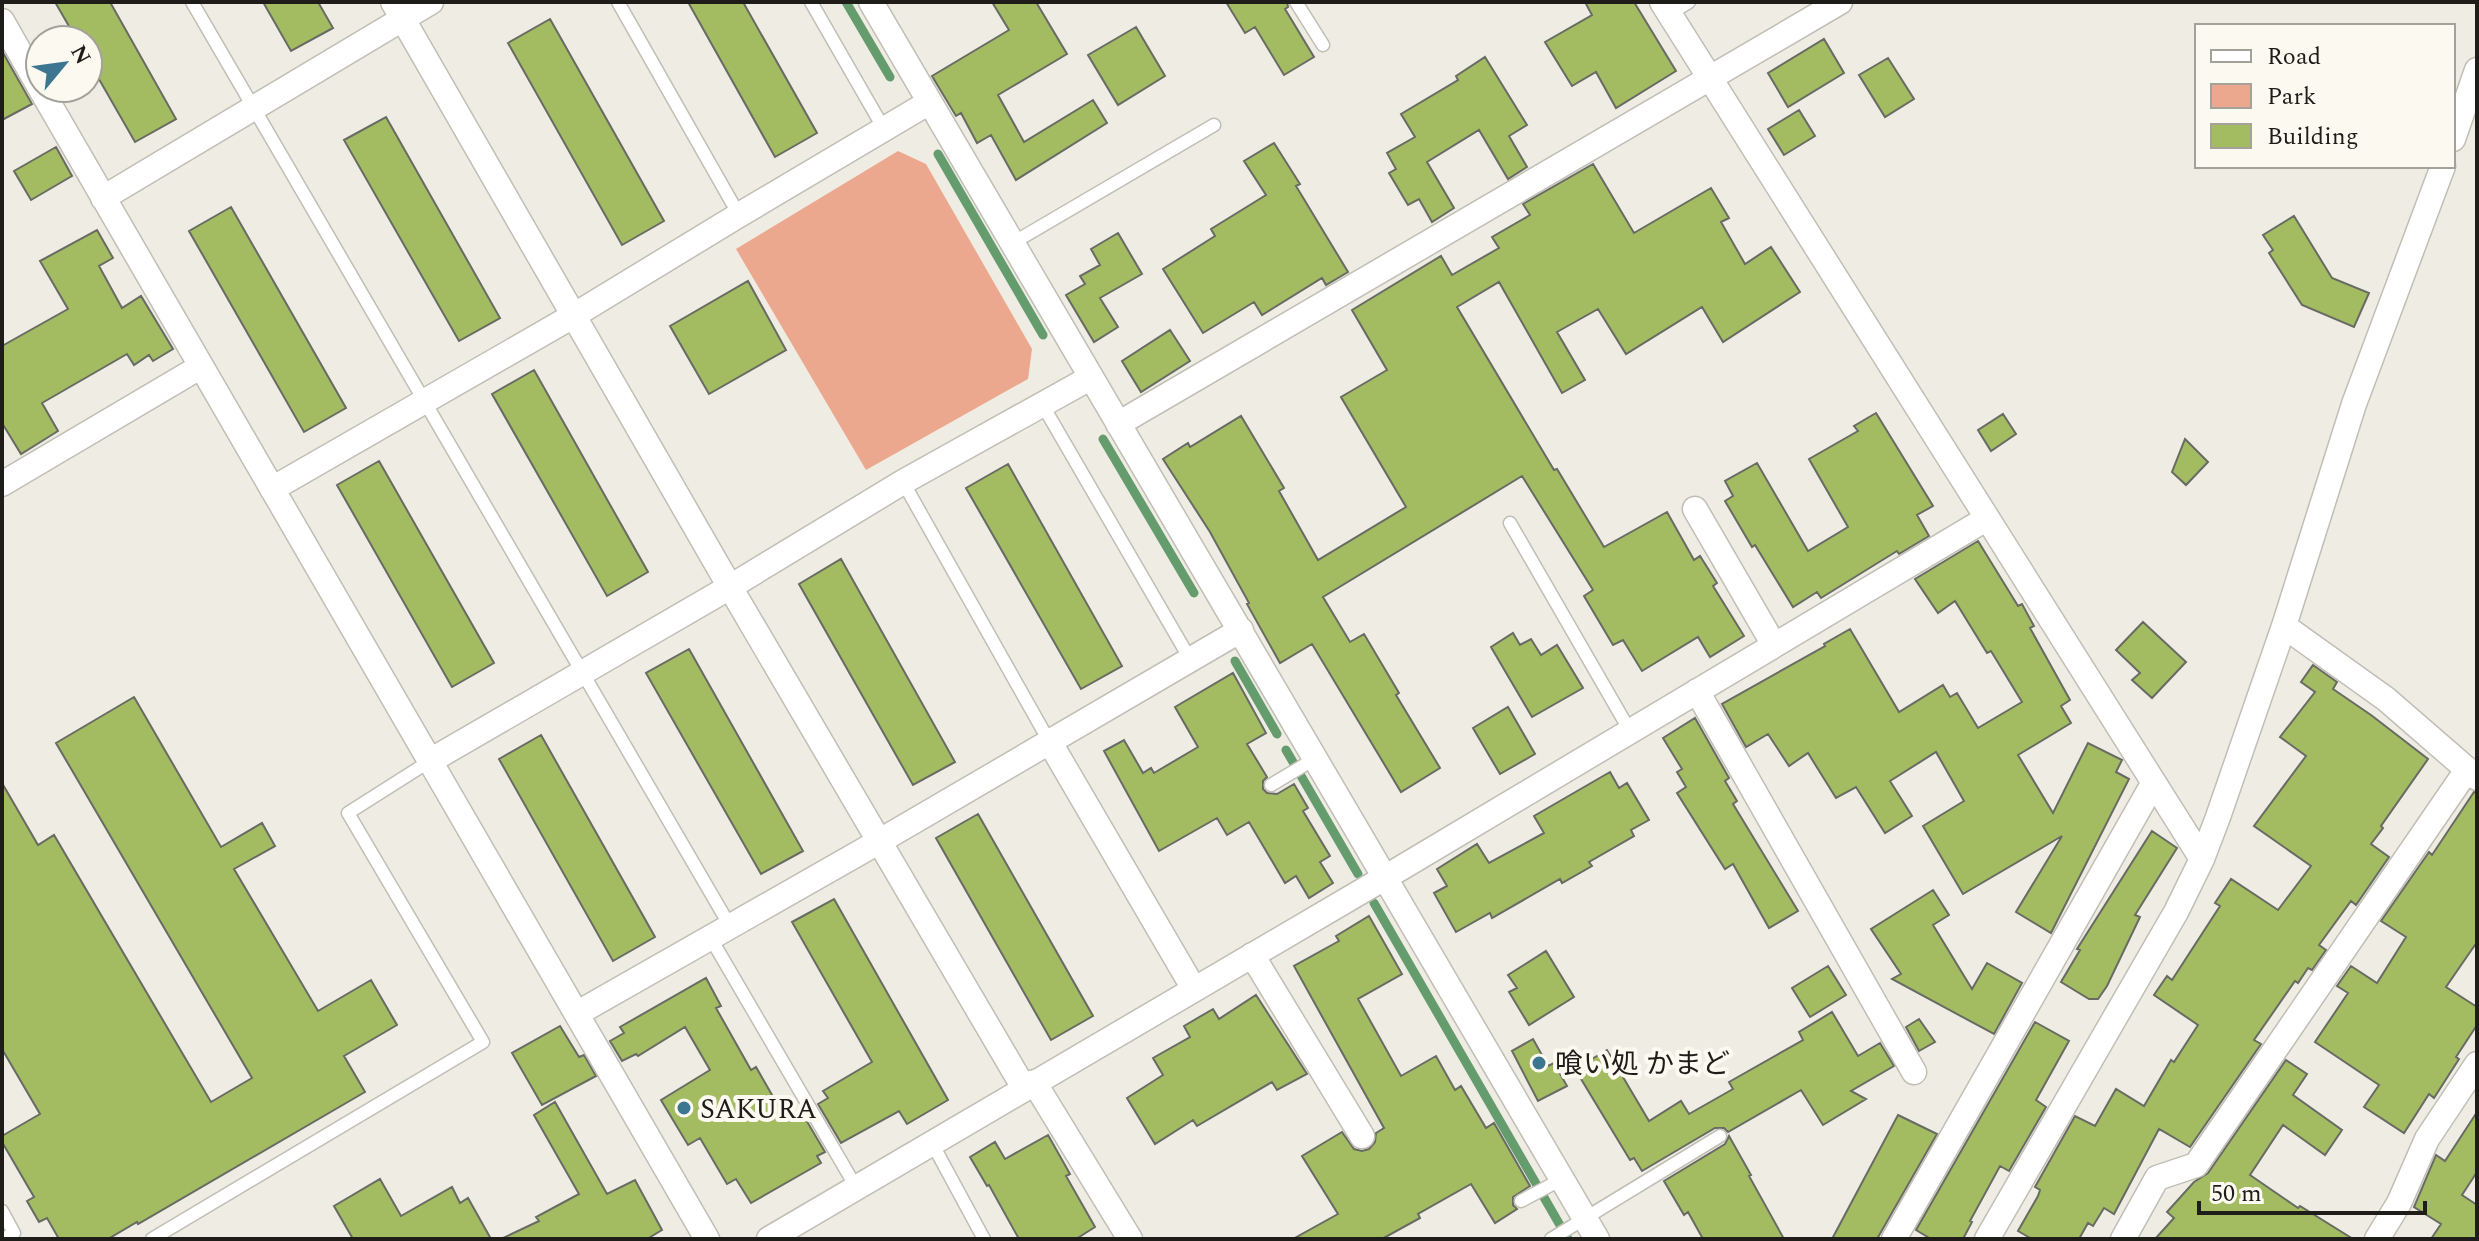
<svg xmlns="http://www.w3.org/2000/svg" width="2479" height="1241" font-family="Spectral,'Noto Sans JP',serif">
<rect width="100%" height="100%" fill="#efece3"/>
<path fill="#eca88e" d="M 898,151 L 926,164 L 1032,349 L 1028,379 L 866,470 L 736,249 Z"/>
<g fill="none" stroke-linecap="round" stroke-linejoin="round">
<path stroke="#659c6e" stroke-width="9" d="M 846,2 L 890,77
M 938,154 L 1043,335
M 1103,439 L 1194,593
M 1235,661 L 1277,734
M 1286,750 L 1358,874
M 1374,903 L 1568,1239"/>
</g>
<path fill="#a3bc62" stroke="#686b63" stroke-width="2" d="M 55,2 L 110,2 L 176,119 L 135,142 L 88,60 L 88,40 L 77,40 Z
M 263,2 L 318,2 L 333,28 L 291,51 Z
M 688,2 L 743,2 L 817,133 L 775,157 Z
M 992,2 L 1036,2 L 1067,54 L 998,95 L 1024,142 L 1093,100 L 1107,123 L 1016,180 L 991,135 L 977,143 L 961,113 L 956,116 L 932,76 L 1009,30 Z
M 1226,2 L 1287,2 L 1288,7 L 1285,9 L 1314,57 L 1284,75 L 1255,27 L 1245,33 Z
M 1585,2 L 1634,2 L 1676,71 L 1616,108 L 1596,72 L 1572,86 L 1545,42 L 1592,15 Z
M 550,19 L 664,221 L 622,245 L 508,43 Z
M 1136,27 L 1165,76 L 1118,105 L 1088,55 Z
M 1824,39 L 1844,73 L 1788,107 L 1768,73 Z
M 2,51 L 32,104 L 2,120 Z
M 1485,57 L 1527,125 L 1509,136 L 1527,167 L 1508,179 L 1479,130 L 1427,162 L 1454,208 L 1432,222 L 1419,199 L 1408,205 L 1389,173 L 1396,169 L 1387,153 L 1415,137 L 1401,114 L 1458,80 L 1456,76 Z
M 1888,58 L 1914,99 L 1885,117 L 1859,75 Z
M 1799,110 L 1815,136 L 1784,155 L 1768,129 Z
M 386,117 L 500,318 L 459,341 L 344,140 Z
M 1274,143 L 1300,184 L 1296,186 L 1348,272 L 1326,285 L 1322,278 L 1262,315 L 1254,302 L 1203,333 L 1163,269 L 1215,236 L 1211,229 L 1266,195 L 1244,161 Z
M 56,147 L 72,176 L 31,200 L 14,171 Z
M 1593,164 L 1634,233 L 1711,188 L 1729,218 L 1721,222 L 1745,264 L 1771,247 L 1800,292 L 1723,342 L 1702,307 L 1626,354 L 1598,309 L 1557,332 L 1585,380 L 1562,393 L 1499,282 L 1457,307 L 1554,470 L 1557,469 L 1604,547 L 1667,512 L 1694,560 L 1700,556 L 1717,583 L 1713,586 L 1744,636 L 1710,657 L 1698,637 L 1642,671 L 1623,640 L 1613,645 L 1584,596 L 1593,590 L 1522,476 L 1323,597 L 1350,642 L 1364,634 L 1399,693 L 1396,695 L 1440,768 L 1401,792 L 1312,644 L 1280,663 L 1247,604 L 1249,603 L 1210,532 L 1163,459 L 1188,443 L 1190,447 L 1241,416 L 1284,488 L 1279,491 L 1318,560 L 1406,507 L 1341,397 L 1387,370 L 1352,310 L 1441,256 L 1452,275 L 1499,248 L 1492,237 L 1530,215 L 1523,204 Z
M 231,207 L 346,408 L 304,432 L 189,231 Z
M 2294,216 L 2332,278 L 2369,293 L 2354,327 L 2302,305 L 2269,253 L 2273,250 L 2263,235 Z
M 97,230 L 113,258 L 99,266 L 122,308 L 141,296 L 173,349 L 153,361 L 149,355 L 134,365 L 127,354 L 42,403 L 58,431 L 21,454 L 2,423 L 2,346 L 68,309 L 40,261 Z
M 1118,233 L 1142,274 L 1100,298 L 1118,327 L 1094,342 L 1066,295 L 1085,284 L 1080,276 L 1100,265 L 1091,249 Z
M 748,281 L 786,350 L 709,394 L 670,326 Z
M 1170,330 L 1190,361 L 1141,392 L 1122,361 Z
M 534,370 L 648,572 L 607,596 L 492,394 Z
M 1876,413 L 1933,506 L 1917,515 L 1929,536 L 1899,554 L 1897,551 L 1821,598 L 1817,592 L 1793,607 L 1755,545 L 1752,547 L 1725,501 L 1733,496 L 1725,481 L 1757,463 L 1808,551 L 1848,527 L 1809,459 L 1858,431 L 1854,426 Z
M 2003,414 L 2016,434 L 1991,451 L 1978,430 Z
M 2185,439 L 2208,462 L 2186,485 L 2172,472 Z
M 379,461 L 494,663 L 452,687 L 337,485 Z
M 1008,464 L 1122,666 L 1081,689 L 966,488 Z
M 1978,541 L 2018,606 L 2022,604 L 2034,626 L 2030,628 L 2070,700 L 2061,706 L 2071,723 L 2018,755 L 2053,813 L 2088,743 L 2122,760 L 2116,772 L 2129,779 L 2051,933 L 2016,912 L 2062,836 L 1963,894 L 1923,826 L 1964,801 L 1936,752 L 1890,781 L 1912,816 L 1885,833 L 1856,787 L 1836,798 L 1808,753 L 1789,766 L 1768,734 L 1746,747 L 1722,704 L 1825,646 L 1824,644 L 1850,629 L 1899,712 L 1943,685 L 1950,697 L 1957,693 L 1978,728 L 2022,702 L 1991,651 L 1987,653 L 1955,601 L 1938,613 L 1915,579 Z
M 841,559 L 955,762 L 913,785 L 799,584 Z
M 2143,622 L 2186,662 L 2152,698 L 2132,680 L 2140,673 L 2116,650 Z
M 1513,633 L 1520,645 L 1531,639 L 1541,655 L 1557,645 L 1583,688 L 1532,717 L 1491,647 Z
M 689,649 L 803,851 L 761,874 L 646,673 Z
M 2313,665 L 2337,682 L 2333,689 L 2371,715 L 2428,759 L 2381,826 L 2383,828 L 2371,844 L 2389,857 L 2356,905 L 2351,901 L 2319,945 L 2326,950 L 2312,970 L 2308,968 L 2298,983 L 2295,981 L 2254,1040 L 2261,1044 L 2190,1147 L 2159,1129 L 2114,1214 L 2104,1208 L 2093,1226 L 2088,1223 L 2079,1239 L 2032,1239 L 2018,1231 L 2038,1196 L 2040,1190 L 2035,1187 L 2075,1116 L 2095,1126 L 2116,1089 L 2144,1106 L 2171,1060 L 2174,1062 L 2198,1025 L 2154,995 L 2167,976 L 2172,980 L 2220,906 L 2215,903 L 2231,879 L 2278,910 L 2311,866 L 2254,826 L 2306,756 L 2280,737 L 2315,692 L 2301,682 Z
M 1233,673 L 1266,733 L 1247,744 L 1267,777 L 1263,781 L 1263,789 L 1267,793 L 1277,794 L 1294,784 L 1308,808 L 1303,811 L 1330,856 L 1320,862 L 1333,883 L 1309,898 L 1296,876 L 1285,883 L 1249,822 L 1227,835 L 1217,818 L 1159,851 L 1104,751 L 1124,740 L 1143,773 L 1151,768 L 1154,773 L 1198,747 L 1175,707 Z
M 134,697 L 221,847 L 262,823 L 275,846 L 234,869 L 318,1011 L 371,980 L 397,1025 L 344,1056 L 365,1092 L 138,1224 L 137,1222 L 108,1239 L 59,1239 L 47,1218 L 39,1222 L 27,1201 L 34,1197 L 2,1142 L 2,1136 L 40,1114 L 2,1049 L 2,783 L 38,845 L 54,835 L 211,1102 L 252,1078 L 56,743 Z
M 1508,707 L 1535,754 L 1500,774 L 1473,728 Z
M 1695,718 L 1729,778 L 1725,781 L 1737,801 L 1733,804 L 1798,911 L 1769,928 L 1733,864 L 1725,869 L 1677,793 L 1686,787 L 1677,772 L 1682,769 L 1663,738 Z
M 541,735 L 655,937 L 613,961 L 499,759 Z
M 1610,772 L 1619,788 L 1627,783 L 1649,820 L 1631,830 L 1634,836 L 1589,862 L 1592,866 L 1562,883 L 1560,879 L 1492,918 L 1490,913 L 1456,932 L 1434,893 L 1447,886 L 1437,869 L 1477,844 L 1489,863 L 1544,833 L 1534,816 Z
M 2474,792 L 2477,793 L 2477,942 L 2446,987 L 2477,1007 L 2477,1025 L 2456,1057 L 2459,1059 L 2434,1098 L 2429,1094 L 2404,1133 L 2364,1107 L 2379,1085 L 2315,1042 L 2348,993 L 2337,986 L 2351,966 L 2377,983 L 2406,937 L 2381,921 L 2429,852 L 2432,855 Z
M 978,814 L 1093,1016 L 1051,1040 L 936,838 Z
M 2152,831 L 2177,848 L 2135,915 L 2140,917 L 2107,986 L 2098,999 L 2089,999 L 2061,982 L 2080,950 L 2077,949 Z
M 1933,890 L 1949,915 L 1933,925 L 1972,989 L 1987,963 L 2022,983 L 1994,1034 L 1892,979 L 1901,974 L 1871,929 Z
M 834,899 L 948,1100 L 907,1124 L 899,1111 L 841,1143 L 818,1104 L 828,1098 L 823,1091 L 872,1062 L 792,922 Z
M 1369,916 L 1402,974 L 1358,999 L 1401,1076 L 1436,1056 L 1455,1090 L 1461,1086 L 1486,1128 L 1494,1123 L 1530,1186 L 1513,1197 L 1513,1205 L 1517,1209 L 1495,1223 L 1471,1184 L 1418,1214 L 1420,1218 L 1382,1239 L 1293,1239 L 1338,1214 L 1302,1156 L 1342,1132 L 1354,1149 L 1362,1151 L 1369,1149 L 1375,1142 L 1376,1133 L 1384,1128 L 1294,966 L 1339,941 L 1336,936 Z
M 1546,951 L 1574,997 L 1529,1025 L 1509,992 L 1517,988 L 1508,975 Z
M 1828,966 L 1846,995 L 1810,1017 L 1792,988 Z
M 706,978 L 721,1006 L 716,1008 L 751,1070 L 756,1067 L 787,1121 L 802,1113 L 825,1152 L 817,1156 L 821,1163 L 751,1203 L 736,1179 L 727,1184 L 700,1138 L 688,1145 L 661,1100 L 710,1070 L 685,1027 L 638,1056 L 636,1054 L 622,1061 L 610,1041 L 624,1033 L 620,1027 Z
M 1256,995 L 1307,1074 L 1277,1090 L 1272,1082 L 1197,1126 L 1193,1120 L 1155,1144 L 1127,1098 L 1163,1075 L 1153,1058 L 1190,1037 L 1184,1026 L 1213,1009 L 1219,1019 Z
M 1832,1012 L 1858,1056 L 1880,1043 L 1894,1066 L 1851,1091 L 1866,1099 L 1823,1125 L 1801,1090 L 1728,1132 L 1724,1128 L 1715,1128 L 1642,1171 L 1634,1158 L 1630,1160 L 1575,1069 L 1607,1050 L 1649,1121 L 1681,1101 L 1689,1114 L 1733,1089 L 1729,1082 L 1803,1040 L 1799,1032 Z
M 1919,1019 L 1935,1042 L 1919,1051 L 1906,1027 Z
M 2035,1022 L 2069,1041 L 2036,1100 L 2046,1107 L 2009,1171 L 2000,1166 L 1970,1221 L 1972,1222 L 1963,1239 L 1931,1239 L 1916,1230 Z
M 560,1026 L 579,1057 L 584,1055 L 596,1076 L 542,1105 L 512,1053 Z
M 1533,1039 L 1548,1066 L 1554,1063 L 1567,1086 L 1538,1101 L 1512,1051 Z
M 2286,1060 L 2307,1074 L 2293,1095 L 2342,1130 L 2325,1155 L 2283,1125 L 2250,1175 L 2298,1208 L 2300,1206 L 2353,1239 L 2155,1239 L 2174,1218 L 2167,1212 L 2194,1182 L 2208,1173 Z
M 555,1102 L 607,1194 L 635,1180 L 662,1230 L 647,1239 L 501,1239 L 539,1221 L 536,1217 L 579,1194 L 534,1115 Z
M 2477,1112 L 2477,1172 L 2462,1195 L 2477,1205 L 2477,1239 L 2431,1239 L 2441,1224 L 2414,1207 L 2436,1155 L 2445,1161 Z
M 1898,1115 L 1937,1134 L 1877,1239 L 1832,1239 Z
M 1048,1135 L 1070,1174 L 1066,1176 L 1095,1227 L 1076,1239 L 1019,1239 L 989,1185 L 987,1186 L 970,1157 L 995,1142 L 1005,1159 Z
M 1729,1136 L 1751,1175 L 1749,1176 L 1784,1239 L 1703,1239 L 1688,1212 L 1684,1215 L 1664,1181 L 1725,1144 Z
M 380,1179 L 401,1216 L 452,1187 L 460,1203 L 468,1198 L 491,1239 L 353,1239 L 334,1206 Z"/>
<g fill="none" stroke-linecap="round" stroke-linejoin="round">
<defs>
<path id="service" d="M 192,2 L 730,926
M 618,2 L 739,215
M 811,2 L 884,129
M 1296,2 L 1323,45
M 1669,14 L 1689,2
M 1011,244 L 1214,125
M 1042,404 L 1190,659
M 903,482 L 1049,741
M 1510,523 L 1630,731
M 1271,785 L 1316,758
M 710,937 L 856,1187
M 932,1143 L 984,1239
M 1521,1201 L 1562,1179
M 2,1211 L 14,1233 L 3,1239
M 152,1239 L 483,1042 L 348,813 L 430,761
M 1551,1239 L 1720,1136"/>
<path id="minor" d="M 393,2 L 730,587 L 903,482 L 1090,378
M 871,2 L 1597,1239
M 1662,2 L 2202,859
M 2,21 L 40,88
M 40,88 C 260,473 487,854 707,1239
M 2453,139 L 2477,70
M 103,198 L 431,2
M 1118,424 L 1840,2
M 2,484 L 200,367
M 272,489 L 573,316 L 739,215 L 928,103
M 1695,509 L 1774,645
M 2284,626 L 2386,699 L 2477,778
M 1697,691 L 1914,1072
M 1049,741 L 1194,989
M 430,761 L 730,587 L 1024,1088
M 1252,955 L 1362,1136
M 578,1013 L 880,841 L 1241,630
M 1034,1082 L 1130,1239
M 769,1239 L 1386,877 L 1986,519
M 1894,1239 L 2153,784
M 1987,1239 L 2176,912 L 2202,859 L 2218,817 L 2284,626 L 2354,404 L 2443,166
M 2123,1239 L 2157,1178 L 2196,1165 L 2467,770
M 2377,1239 L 2399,1203 L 2427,1139 L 2477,1064"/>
</defs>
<use href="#service" stroke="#c0beb5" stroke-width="15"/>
<use href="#minor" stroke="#c0beb5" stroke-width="27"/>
<use href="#service" stroke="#fff" stroke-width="12"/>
<use href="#minor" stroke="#fff" stroke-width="24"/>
</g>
<g fill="#3d7690" stroke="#fcfaf0" stroke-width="3">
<circle cx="1539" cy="1063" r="8"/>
<circle cx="684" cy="1108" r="8"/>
</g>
<g text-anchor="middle" stroke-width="8" stroke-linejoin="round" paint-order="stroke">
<g font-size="28" fill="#1e1d19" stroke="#fcfaf0" text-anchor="start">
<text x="1555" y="1073">喰い処 かまど</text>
<text x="700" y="1118">SAKURA</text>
</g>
</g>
<rect width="2479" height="1241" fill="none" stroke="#1e1d19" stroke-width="8"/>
<rect x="2195" y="24" width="260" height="144" fill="#fcfaf0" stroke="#a3a29a" stroke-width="2"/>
<rect x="2211" y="50" width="40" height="12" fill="#ffffff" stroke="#a3a29a" stroke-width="2"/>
<text x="2267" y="64" font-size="24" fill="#1e1d19">Road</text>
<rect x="2211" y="84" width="40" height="24" fill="#eca88e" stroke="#a3a29a" stroke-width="2"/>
<text x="2267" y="104" font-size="24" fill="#1e1d19">Park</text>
<rect x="2211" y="124" width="40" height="24" fill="#a3bc62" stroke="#a3a29a" stroke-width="2"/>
<text x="2267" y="144" font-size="24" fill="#1e1d19">Building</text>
<g transform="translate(64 64) rotate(61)"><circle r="38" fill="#fcfaf0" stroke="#a3a29a" stroke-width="2"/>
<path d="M0-6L14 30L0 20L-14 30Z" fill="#3d7690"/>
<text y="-12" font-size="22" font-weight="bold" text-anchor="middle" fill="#1e1d19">N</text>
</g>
<path d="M2199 1201v12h226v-12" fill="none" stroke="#1e1d19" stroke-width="4"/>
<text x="2211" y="1201" font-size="24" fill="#1e1d19" stroke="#fcfaf0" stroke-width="6" paint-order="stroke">50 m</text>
</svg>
